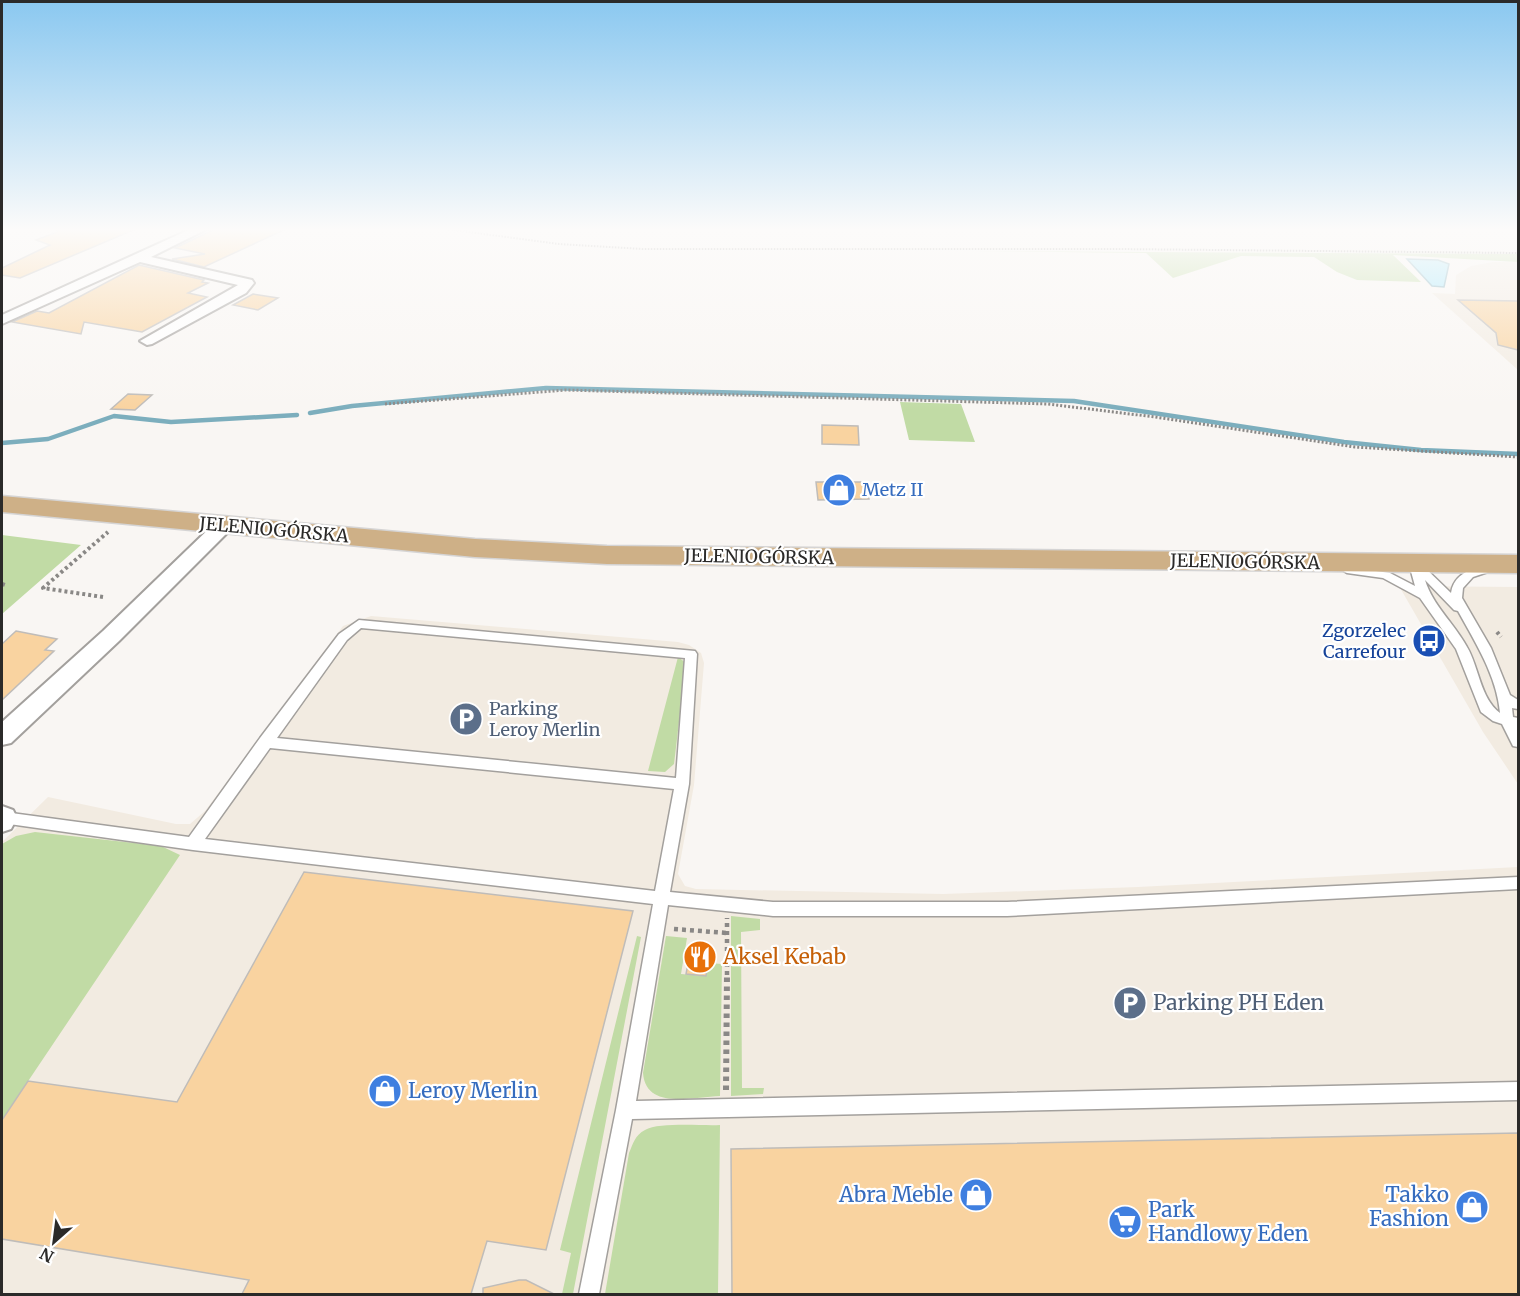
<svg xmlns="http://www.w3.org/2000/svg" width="1520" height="1296" font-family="Merriweather,serif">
<rect width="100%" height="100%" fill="#f9f6f3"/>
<path fill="#f2ebe1" d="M 1493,262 L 1518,262 L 1518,370 L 1432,293 L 1455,294 L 1456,275 L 1471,266 Z
M 1399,586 L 1518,587 L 1518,784 L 1483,732 Z
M 371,616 L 678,642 L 689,645 L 701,653 L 704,663 L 694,785 L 678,874 L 685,886 L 696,889 L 943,894 L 1138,887 L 1518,867 L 1518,1294 L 2,1294 L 2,842 L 48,797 L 176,824 L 190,824 L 205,811 L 343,626 Z"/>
<path fill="#c1dba5" d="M 971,251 L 1518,254 L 1518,262 L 1393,255 L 1421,282 L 1357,280 L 1337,272 L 1314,257 L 1241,256 L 1173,278 L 1146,253 Z
M 900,402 L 961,404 L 975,442 L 909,440 Z
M 2,535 L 81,545 L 2,614 Z
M 678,657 L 686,663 L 674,764 L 665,772 L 648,771 Z
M 35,832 L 161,846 L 180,855 L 2,1120 L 2,844 L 16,836 Z
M 731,916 L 760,919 L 760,930 L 741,932 L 742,1088 L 764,1088 L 763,1094 L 731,1096 Z
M 637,936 L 641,937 L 573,1294 L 562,1294 L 571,1253 L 560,1250 Z
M 666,936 L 687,938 L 681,974 L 706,976 L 708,963 L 722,964 L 720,1096 C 691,1097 646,1110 643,1073 Z
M 720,1125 L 718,1294 L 605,1294 L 629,1153 C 633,1144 635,1135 645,1130 C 659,1122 702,1126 720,1125 Z"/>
<path fill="#9ee6fd" stroke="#7caebd" stroke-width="1.5" d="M 1407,259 L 1438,260 L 1449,264 L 1444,287 L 1432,286 Z"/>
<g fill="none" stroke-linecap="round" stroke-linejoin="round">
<path stroke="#7caebd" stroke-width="4.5" d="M 310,413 L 352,406 L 546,388 L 1074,401 L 1344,442 L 1421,450 L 1518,454
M 2,443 L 48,439 L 114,416 L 171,422 L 297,415"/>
</g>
<path fill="#f9d3a0" stroke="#bfbcb9" stroke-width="1.5" d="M 57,228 L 138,228 L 20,278 L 2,275 L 2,268 L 50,245 L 36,240 L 57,232 Z
M 217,228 L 288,228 L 204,267 L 172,259 L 205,254 L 175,248 Z
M 139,265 L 204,280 L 202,282 L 208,283 L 188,293 L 207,297 L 142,332 L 84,322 L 81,334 L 12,322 L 37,311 L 49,313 Z
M 253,294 L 278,298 L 258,310 L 233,305 Z
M 1458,300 L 1518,301 L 1518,350 L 1498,345 L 1496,333 Z
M 128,394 L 152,395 L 135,410 L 111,409 Z
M 822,425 L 858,426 L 859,445 L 822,444 Z
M 816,482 L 866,482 L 869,499 L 818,500 Z
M 16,631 L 57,639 L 45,650 L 54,651 L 2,700 L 2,644 Z
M 304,872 L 633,911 L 546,1250 L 487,1241 L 471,1294 L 242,1294 L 249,1280 L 2,1239 L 2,1120 L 28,1081 L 177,1102 Z
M 690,953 L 709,955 L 706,976 L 686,974 Z
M 1518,1133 L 1518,1294 L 732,1294 L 731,1149 Z
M 519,1280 L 526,1280 L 554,1294 L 483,1294 L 483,1288 Z"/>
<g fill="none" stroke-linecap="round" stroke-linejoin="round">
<defs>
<path id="lane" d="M 1414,561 L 1421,564 L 1451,593 C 1455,564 1495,564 1518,563 L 1518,569 L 1488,572 L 1473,577 L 1463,588 L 1462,598 L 1491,648 L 1510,695 L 1518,700 L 1518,709 L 1512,708 L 1513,717 L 1518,718 L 1518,728 L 1517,728 L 1518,747 L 1513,746 L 1502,724 L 1493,721 L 1481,712 L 1456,649 L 1420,598 L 1383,578 L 1347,573 L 1342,570 L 1347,567 L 1390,573 L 1415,586 L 1409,564 ZM 1425,580 L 1454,610 L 1458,611 C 1475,642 1497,676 1500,713 C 1480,698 1479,667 1467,647 C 1454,623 1433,606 1425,580 Z
M 359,620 L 695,651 L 697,654 L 689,784 L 670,892 L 773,902 L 1007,902 L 1518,877 L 1518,889 L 1007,916 L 773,916 L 668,905 L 636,1101 L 1518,1082 L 1518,1100 L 632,1119 L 599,1294 L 579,1294 L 616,1110 L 653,904 L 193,850 L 2,823 L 2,813 L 4,812 L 189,837 L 260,738 L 339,634 ZM 361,628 L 685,658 L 676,778 L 277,738 L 347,640 ZM 270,748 L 674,789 L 655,891 L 205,839 Z"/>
<path id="street" d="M 193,228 L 209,228 L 151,257 L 252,280 L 254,283 L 246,293 L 152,344 L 147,345 L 140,341 L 238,285 L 140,262 L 2,324 L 2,315 Z
M 223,520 L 230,522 L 233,526 L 230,530 L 119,641 L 11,743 L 2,745 L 2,722 L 103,631 L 216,522 Z
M 2,806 L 13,810 L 17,818 L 11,829 L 2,832 Z"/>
<path id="primary" d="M 2,496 L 475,539 L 607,546 L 1518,555 L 1518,573 L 607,564 L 475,557 L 2,512 Z"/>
</defs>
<use href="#lane" stroke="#a3a09d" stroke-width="3"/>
<use href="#street" stroke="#a3a09d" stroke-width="4"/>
<use href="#primary" stroke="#d5d4d4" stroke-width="3"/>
<path stroke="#8a8886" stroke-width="2" stroke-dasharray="1.5 1.5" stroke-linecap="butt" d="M 439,228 L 559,244 L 643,249 L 1119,249 L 1518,253"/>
<path stroke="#8a8886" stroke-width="3" stroke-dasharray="2 2" stroke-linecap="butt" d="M 385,404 L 566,390 L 1048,404 L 1155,417 L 1355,447 L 1518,457"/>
<path stroke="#8a8886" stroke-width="4" stroke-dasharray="3 3" stroke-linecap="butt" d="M 2,584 L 5,585
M 103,597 L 43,588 L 108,532
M 1497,632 L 1501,637"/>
<path stroke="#8a8886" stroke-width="4.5" stroke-dasharray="4 4" stroke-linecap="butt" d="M 674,929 L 727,933
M 727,975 L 727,918"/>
<path stroke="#8a8886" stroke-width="6" stroke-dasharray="4.5 4.5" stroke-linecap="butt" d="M 726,1090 L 727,974"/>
<use href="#lane" fill="#fff" fill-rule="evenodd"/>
<use href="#street" fill="#fff" fill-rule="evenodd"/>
<use href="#primary" fill="#ceb087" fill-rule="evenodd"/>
</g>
<linearGradient id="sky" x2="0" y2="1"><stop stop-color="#8ac8f0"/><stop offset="0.56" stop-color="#fcfbfa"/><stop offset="1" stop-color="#fcfbfa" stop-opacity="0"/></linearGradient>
<rect width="1520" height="410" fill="url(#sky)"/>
<defs>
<symbol id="shop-disc" viewBox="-11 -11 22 22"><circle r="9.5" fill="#3f7fe0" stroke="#fff"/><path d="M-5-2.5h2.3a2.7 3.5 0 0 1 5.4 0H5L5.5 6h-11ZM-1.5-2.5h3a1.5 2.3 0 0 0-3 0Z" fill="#fff"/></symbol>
<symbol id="bus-disc" viewBox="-11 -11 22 22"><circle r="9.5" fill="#1a4fb4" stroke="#fff"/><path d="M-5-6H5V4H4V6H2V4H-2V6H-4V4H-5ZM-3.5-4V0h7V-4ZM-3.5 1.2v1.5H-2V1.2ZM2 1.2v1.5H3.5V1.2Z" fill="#fff"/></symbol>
<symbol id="parking-disc" viewBox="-11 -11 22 22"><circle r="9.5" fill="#5c6f8a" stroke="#fff"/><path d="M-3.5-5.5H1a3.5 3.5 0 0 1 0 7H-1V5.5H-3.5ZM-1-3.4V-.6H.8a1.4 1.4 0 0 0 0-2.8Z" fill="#fff"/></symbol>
<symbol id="restaurant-disc" viewBox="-11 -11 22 22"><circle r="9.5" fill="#e8710a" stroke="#fff"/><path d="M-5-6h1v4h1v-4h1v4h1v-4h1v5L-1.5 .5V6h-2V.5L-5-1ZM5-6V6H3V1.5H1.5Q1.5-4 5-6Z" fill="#fff"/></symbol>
<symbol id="supermarket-disc" viewBox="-11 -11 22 22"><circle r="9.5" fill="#3f7fe0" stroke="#fff"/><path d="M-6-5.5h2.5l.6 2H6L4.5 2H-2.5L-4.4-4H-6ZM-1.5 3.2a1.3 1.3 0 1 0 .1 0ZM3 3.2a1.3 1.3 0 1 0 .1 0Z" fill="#fff"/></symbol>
</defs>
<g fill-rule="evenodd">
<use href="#shop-disc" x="820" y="471" width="38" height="38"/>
<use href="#bus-disc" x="1410" y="622" width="38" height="38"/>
<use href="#parking-disc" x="447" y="700" width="38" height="38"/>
<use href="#restaurant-disc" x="681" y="938" width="38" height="38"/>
<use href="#parking-disc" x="1111" y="984" width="38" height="38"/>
<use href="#shop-disc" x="366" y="1072" width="38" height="38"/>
<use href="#shop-disc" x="957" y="1176" width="38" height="38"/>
<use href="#shop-disc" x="1453" y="1188" width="38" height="38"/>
<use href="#supermarket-disc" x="1106" y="1203" width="38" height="38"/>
</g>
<g text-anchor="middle" stroke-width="4.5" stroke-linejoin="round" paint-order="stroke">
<g font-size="18" fill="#366cbe" stroke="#fff" text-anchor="start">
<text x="862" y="496">Metz II</text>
</g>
<g font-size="18" fill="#2b2a29" stroke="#fff">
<text transform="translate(274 530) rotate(5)" y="6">JELENIOGÓRSKA</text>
<text transform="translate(759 557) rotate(1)" y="6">JELENIOGÓRSKA</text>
<text transform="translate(1245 562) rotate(1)" y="6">JELENIOGÓRSKA</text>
</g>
<g font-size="18" fill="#164399" stroke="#fff" text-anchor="end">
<text x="1406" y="637">Zgorzelec<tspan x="1406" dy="21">Carrefour</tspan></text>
</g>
<g font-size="18" fill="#4e5e75" stroke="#fff" text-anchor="start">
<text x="489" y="715">Parking<tspan x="489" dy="21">Leroy Merlin</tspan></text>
</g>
<g font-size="21" fill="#c56008" stroke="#fff" text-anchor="start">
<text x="723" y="964">Aksel Kebab</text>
</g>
<g font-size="21" fill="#4e5e75" stroke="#fff" text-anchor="start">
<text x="1153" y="1010">Parking PH Eden</text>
</g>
<g font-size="21" fill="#366cbe" stroke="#fff" text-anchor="start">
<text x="408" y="1098">Leroy Merlin</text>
<text x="953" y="1202" text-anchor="end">Abra Meble</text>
<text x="1449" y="1202" text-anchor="end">Takko<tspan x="1449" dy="24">Fashion</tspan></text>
<text x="1148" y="1217">Park<tspan x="1148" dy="24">Handlowy Eden</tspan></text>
</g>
</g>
<rect width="1520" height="1296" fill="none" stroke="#2b2a29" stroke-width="6"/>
<g transform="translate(54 1242) rotate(208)" stroke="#ffffff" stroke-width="4.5" paint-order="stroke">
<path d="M0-4.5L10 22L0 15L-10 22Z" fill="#2b2a29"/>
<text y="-9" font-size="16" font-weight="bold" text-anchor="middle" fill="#2b2a29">N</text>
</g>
</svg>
